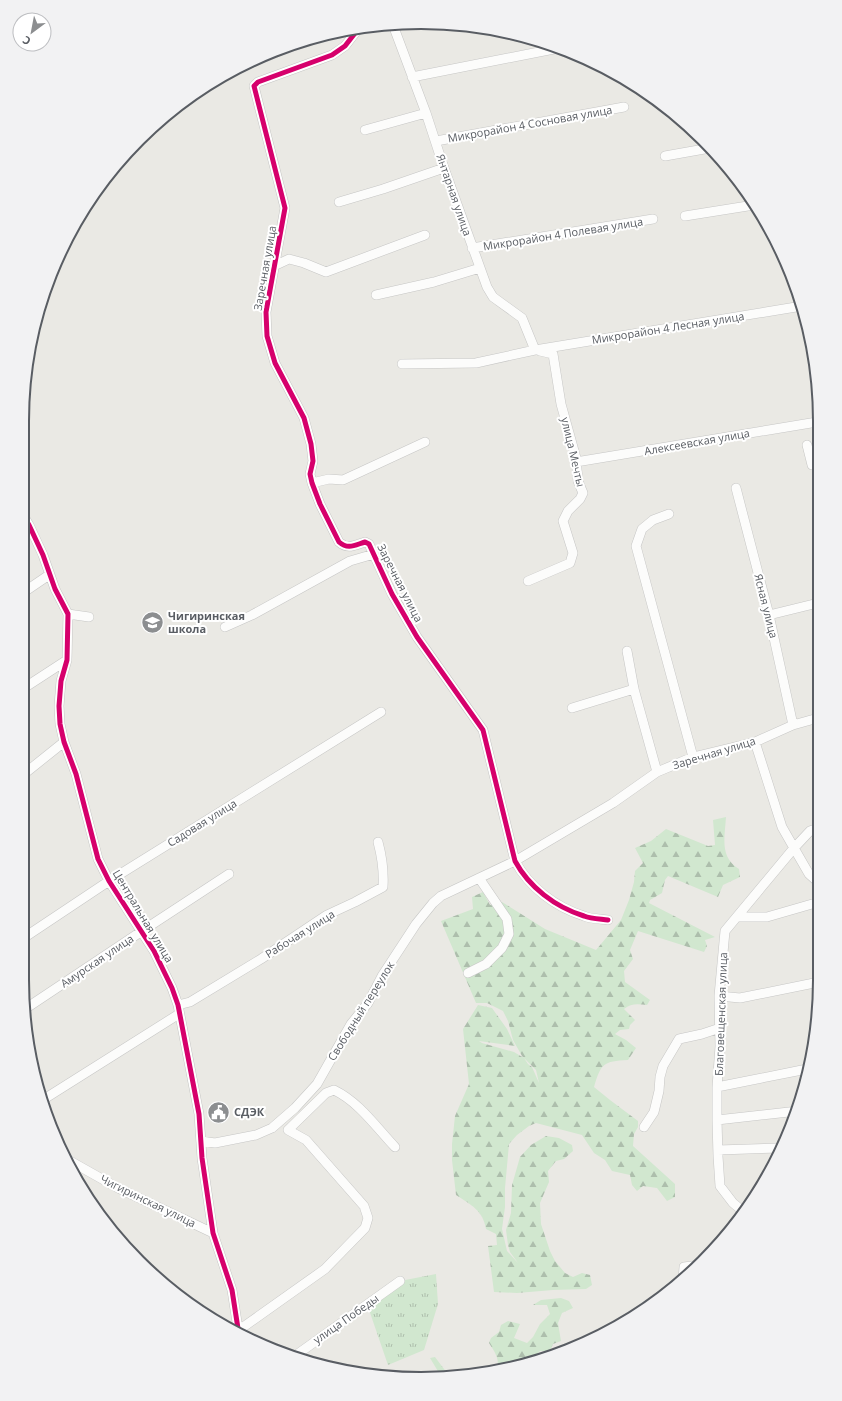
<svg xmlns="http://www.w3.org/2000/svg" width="842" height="1401" font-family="'Open Sans',sans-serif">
<defs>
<pattern id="grass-tufts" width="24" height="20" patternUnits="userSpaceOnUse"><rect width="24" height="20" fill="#d1e7cf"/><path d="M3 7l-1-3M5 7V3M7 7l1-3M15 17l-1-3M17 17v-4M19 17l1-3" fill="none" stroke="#adbeac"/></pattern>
<pattern id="forest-firs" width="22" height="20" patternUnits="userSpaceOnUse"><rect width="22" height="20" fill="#d1e7cf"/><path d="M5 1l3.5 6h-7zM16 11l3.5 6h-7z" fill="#adbeac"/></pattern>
</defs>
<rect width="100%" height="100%" fill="#eae9e4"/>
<path fill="url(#grass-tufts)" d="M 436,1274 L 438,1304 L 424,1350 L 388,1365 L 367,1304 L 400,1281 Z"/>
<path fill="url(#forest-firs)" d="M 726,817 C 725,836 719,857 739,869 L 740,877 L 723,885 L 718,897 L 668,876 L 665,880 L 662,893 L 650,900 L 649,903 L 715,937 L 705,940 L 707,946 L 704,952 L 638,931 L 630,950 L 633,959 L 624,971 L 625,982 L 650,1000 L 647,1005 C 638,1004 631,1003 624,1009 L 635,1020 L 630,1025 L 629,1029 L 620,1030 L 615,1034 L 626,1040 L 636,1048 L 628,1060 C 603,1061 601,1064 594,1087 L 610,1100 L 638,1121 L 638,1127 L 634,1134 L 633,1146 L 675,1184 L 675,1197 L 667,1201 L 657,1188 L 643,1186 L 637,1191 L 632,1185 L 630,1175 L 612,1171 L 605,1160 L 594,1153 L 582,1135 L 536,1123 L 529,1126 L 517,1135 L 509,1144 L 505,1188 L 505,1207 L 502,1229 L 507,1251 L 518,1263 L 510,1252 L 508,1245 L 506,1230 L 511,1213 L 512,1185 L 520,1157 L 531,1145 L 546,1136 L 559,1138 L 572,1145 L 573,1151 L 564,1159 L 556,1161 L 548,1171 L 549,1182 L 540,1203 L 541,1224 L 550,1251 L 555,1261 L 565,1273 L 573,1277 L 582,1273 L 590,1275 L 592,1285 L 586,1289 L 553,1290 L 517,1293 L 494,1292 L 488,1246 L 497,1245 L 496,1234 L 486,1229 C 483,1210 471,1205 456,1195 L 452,1160 L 452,1144 L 455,1116 L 469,1084 L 463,1029 L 478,1005 L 492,1008 L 507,1029 L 515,1046 L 479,1041 L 482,1043 L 514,1052 L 524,1058 L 528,1064 L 532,1067 L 539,1083 L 536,1070 L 522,1056 L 513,1040 L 508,1021 L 503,1011 L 487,1003 L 476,1003 L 441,921 L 473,909 L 472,897 L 483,892 L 490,905 L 502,902 L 545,929 L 596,950 L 621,920 L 629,900 L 634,882 L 635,871 L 643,863 L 635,848 L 651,841 L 666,829 L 708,846 L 715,845 L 713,820 Z
M 561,1298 L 569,1301 L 573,1308 L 562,1313 L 558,1323 L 561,1341 L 553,1344 L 550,1351 L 540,1351 L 537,1354 L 538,1361 L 497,1370 C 500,1359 495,1352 489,1343 L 491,1338 L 499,1332 L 501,1325 L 508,1321 L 520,1324 L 514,1338 L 527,1343 L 533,1337 L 540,1324 L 550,1314 L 547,1305 L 533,1305 L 541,1300 Z
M 435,1357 L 450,1377 L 442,1378 L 430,1358 Z"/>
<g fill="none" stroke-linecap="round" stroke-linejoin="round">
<defs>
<path id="minor" d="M 393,25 L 426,113 L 444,168 L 487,287 L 493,297 L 522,318 L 535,350
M 359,28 L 345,46 L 332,55 L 258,82 L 254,86 L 285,208 L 266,312 L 267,336 L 275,363 L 304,418 L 311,444 L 313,461 L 310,474 L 312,483 L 320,504 L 339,542 C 348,550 355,545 365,542 L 369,544 L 392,594 L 417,637 L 483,730 L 515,861 C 529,887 555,907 584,916 C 591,919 601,919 608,920
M 412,77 L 559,48
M 365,130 L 426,113
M 436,141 L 624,107
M 665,156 L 710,148
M 339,202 L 383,189 L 444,168
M 685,216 L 754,205
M 472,248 L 653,219
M 274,266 L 289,259 L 304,263 L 326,272 L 425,235
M 376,295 L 434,282 L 480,268
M 402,364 L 476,363 L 535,350 L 802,306
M 807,445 L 812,465 L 817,465
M 576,462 L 817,422
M 312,483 L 329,479 L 343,480 L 425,442
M 736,488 L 769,615 L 793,725
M 669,514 L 653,520 L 642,529 L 636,546 L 693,757
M 23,515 L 29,525 L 43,555 L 55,589 L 68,614 L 67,660 L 61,681 L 59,706 L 60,724 L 64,742 L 76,774 L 98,859 L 109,881 L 154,951 L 172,988 L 178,1005 L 199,1114 L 202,1158 L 213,1233 L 232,1290 L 239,1335
M 528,581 L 570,563 L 573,553 L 563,521 L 568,511 L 580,499 L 583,493 L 578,481 L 576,458 L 561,404 L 553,354 L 540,351
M 24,592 L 49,575
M 68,614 L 89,617
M 769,615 L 818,603
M 225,627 L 252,615 L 350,561 L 374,554
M 627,651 L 634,689 L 657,772
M 24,688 L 67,660
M 572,708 L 634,689
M 24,774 L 64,742
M 818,828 L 810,831 L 794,848 L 809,874 L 819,883
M 737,917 L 767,917 L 819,902
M 25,937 L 109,881 L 381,712
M 468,973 L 486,964 L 502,948 L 509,934 L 507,919 L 479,878
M 719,996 L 740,998 L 819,982
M 178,1005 L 190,1002 L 261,959 L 327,915 L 355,902 L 383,887 C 384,871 382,857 378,842
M 25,1009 L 142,931 L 229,874
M 717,1087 L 807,1069
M 41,1101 L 179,1014
M 717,1120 L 798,1111
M 644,1127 L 654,1112 L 659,1091 L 660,1077 L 663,1066 L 679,1039 L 702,1034 L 720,1028
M 201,1141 L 215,1143 L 256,1135 L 272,1128 L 295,1108 L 317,1084 L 351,1024 L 368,1003 L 382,976 L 416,924 L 433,903 L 441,896 L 515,861 L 613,803 L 657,772 L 693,757 L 755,742 L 793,725 L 818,718
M 718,1150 L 779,1148
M 63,1157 L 118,1188 L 213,1233
M 744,1212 L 733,1203 L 720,1186 L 718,1156 L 717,1120 L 717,1087 L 720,1046 L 719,996 L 725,931 L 794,848 L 782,827 L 755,742
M 683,1280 L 684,1267 L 700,1265
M 239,1330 L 325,1269 L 365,1228 L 368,1218 L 364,1206 L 306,1140 L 288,1130 L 326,1093 L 334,1090 C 359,1102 376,1127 395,1147
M 292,1358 L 400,1281"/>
</defs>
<use href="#minor" stroke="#c6c6c5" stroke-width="10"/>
<use href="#minor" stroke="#fcfcfb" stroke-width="9"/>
<defs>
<path id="cycleway" d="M 359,28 L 345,46 L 332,55 L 258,82 L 254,86 L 285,208 L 266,312 L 267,336 L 275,363 L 304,418 L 311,444 L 313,461 L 310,474 L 312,483 L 320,504 L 339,542 C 348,550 355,545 365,542 L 369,544 L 392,594 L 417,637 L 483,730 L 515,861 C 529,887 555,907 584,916 C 591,919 601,919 608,920
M 23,515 L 29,525 L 43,555 L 55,589 L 68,614 L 67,660 L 61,681 L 59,706 L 60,724 L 64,742 L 76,774 L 98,859 L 109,881 L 154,951 L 172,988 L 178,1005 L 199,1114 L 202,1158 L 213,1233 L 232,1290 L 239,1335"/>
</defs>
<use href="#cycleway" stroke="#fff" stroke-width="8"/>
<use href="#cycleway" stroke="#d6006c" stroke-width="5"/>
</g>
<defs>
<symbol id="school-disc" viewBox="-11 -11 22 22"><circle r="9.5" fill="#8c8e90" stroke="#fff"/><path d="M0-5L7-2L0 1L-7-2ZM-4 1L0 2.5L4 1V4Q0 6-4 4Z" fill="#fff"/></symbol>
<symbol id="civic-disc" viewBox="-11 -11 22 22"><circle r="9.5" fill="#8c8e90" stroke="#fff"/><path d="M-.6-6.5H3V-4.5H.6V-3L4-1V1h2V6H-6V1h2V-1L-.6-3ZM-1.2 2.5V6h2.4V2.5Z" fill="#fff"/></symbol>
</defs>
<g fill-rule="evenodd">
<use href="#school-disc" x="140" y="610" width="25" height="25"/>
<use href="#civic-disc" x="206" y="1100" width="25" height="25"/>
</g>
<g text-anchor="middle" stroke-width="4" stroke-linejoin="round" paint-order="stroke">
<g font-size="11" fill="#595d63" stroke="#fff">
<text transform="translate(530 124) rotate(-10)" y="4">Микрорайон 4 Сосновая улица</text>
<text transform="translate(454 195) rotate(71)" y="4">Янтарная улица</text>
<text transform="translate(563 234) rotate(-9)" y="4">Микрорайон 4 Полевая улица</text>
<text transform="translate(265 268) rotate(-80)" y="4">Заречная улица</text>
<text transform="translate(668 328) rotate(-9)" y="4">Микрорайон 4 Лесная улица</text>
<text transform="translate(697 442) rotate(-10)" y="4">Алексеевская улица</text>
<text transform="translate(573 452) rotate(77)" y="4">улица Мечты</text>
<text transform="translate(400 583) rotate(63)" y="4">Заречная улица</text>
<text transform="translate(766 606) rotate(76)" y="4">Ясная улица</text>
<text transform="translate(714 753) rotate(-17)" y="4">Заречная улица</text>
<text transform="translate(202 823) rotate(-32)" y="4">Садовая улица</text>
<text transform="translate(143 916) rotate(59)" y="4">Центральная улица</text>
<text transform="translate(300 934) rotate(-32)" y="4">Рабочая улица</text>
<text transform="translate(97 961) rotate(-34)" y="4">Амурская улица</text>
<text transform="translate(361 1011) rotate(-58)" y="4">Свободный переулок</text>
<text transform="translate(721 1014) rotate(-88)" y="4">Благовещенская улица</text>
<text transform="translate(148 1201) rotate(26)" y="4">Чигиринская улица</text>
<text transform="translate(346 1319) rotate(-35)" y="4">улица Победы</text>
</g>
<g font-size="11" font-weight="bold" fill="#595d63" stroke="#fff" text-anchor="start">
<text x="168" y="620">Чигиринская<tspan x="168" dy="13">школа</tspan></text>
<text x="234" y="1116">СДЭК</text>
</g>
</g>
<path d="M0 0H842V1401H0ZM421 29H421A392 392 0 0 1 813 421V980A392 392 0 0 1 421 1372H421A392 392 0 0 1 29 980V421A392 392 0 0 1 421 29Z" fill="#f2f2f3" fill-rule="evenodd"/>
<path fill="none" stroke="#595d63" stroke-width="2" d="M421 29H421A392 392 0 0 1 813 421V980A392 392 0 0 1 421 1372H421A392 392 0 0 1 29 980V421A392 392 0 0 1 421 29Z"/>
<g transform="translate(32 32) rotate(212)"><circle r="19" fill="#ffffff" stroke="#bdbec1"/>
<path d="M0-3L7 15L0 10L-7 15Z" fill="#8c8e90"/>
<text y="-6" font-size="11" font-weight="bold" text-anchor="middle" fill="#595d63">С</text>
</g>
</svg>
